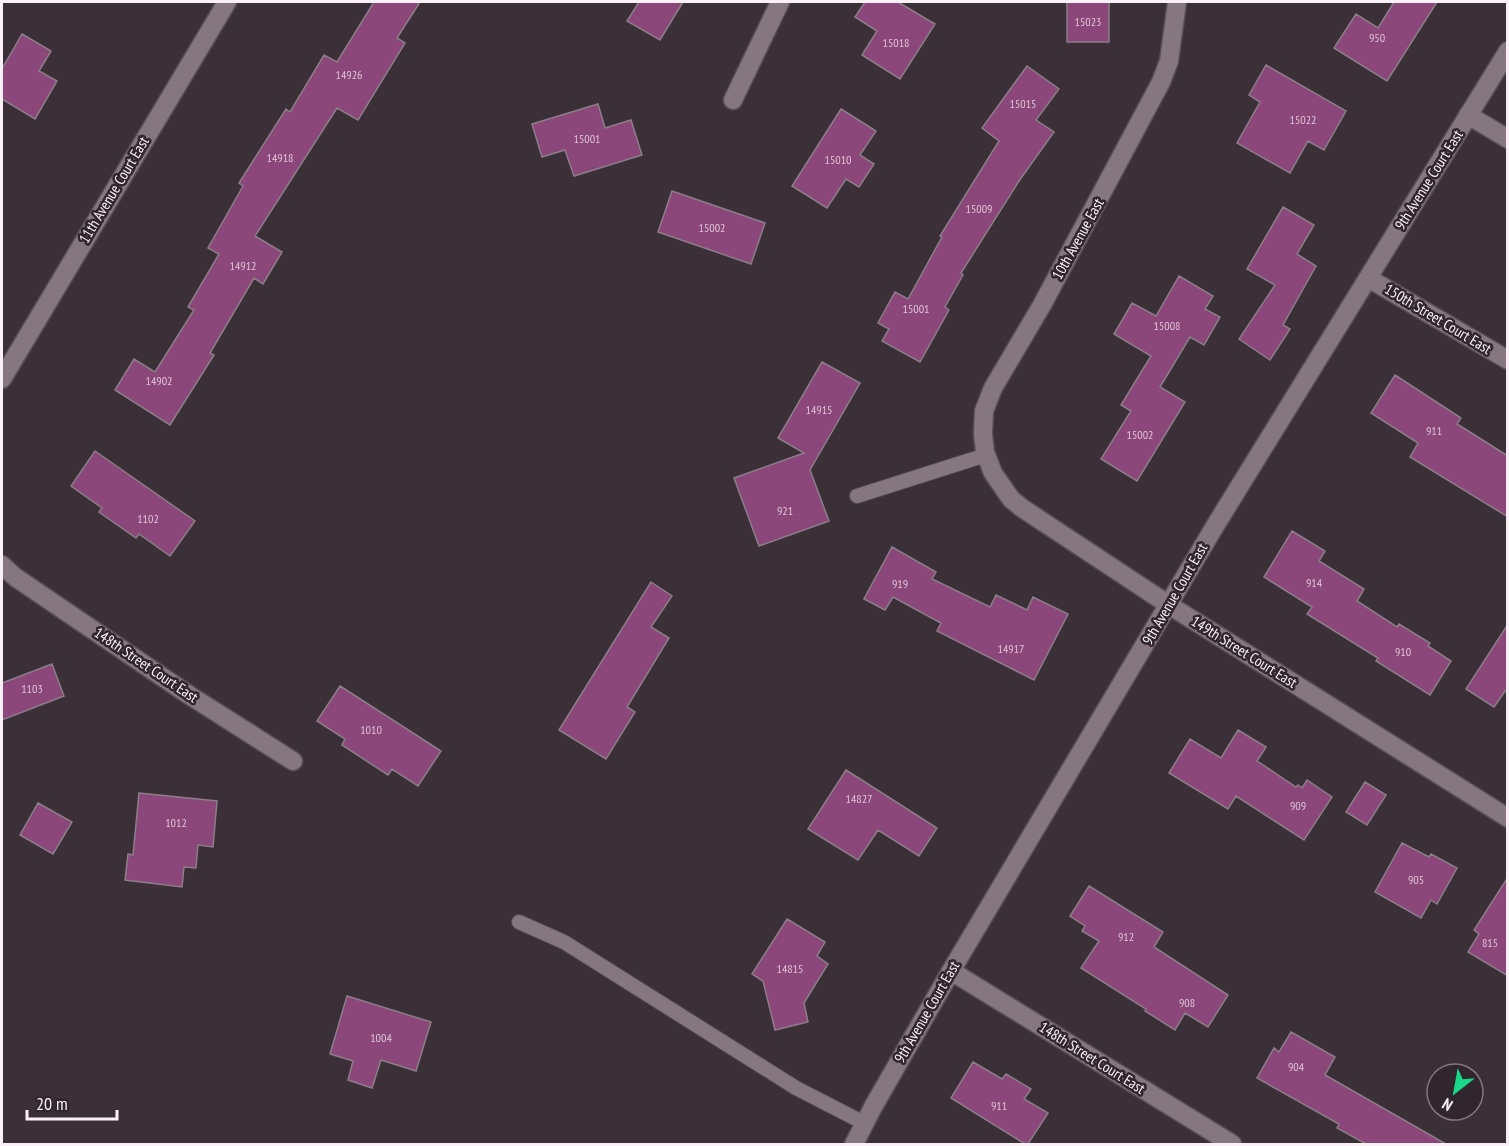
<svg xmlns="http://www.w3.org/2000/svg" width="1509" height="1146" font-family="'PT Sans Narrow',sans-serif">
<rect width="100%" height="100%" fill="#3c3038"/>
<path fill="#8b467a" stroke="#8c7e88" stroke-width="1.5" d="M 374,2 L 420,2 L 397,38 L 405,43 L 358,120 L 337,108 L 255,236 L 282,252 L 263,284 L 254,278 L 210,353 L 214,355 L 170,425 L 115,390 L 134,359 L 155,372 L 194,310 L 188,307 L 219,254 L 208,248 L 243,186 L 239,183 L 286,109 L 290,112 L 324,55 L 337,62 Z
M 639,2 L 683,2 L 660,40 L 627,21 Z
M 865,2 L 898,2 L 935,24 L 900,79 L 862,55 L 877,31 L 855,17 Z
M 1067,2 L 1109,2 L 1109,42 L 1067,42 Z
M 1394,2 L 1437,2 L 1387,81 L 1334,48 L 1356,14 L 1378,28 Z
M 22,34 L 51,51 L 39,71 L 57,81 L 35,119 L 2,99 L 2,69 Z
M 1266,65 L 1346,111 L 1324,150 L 1308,141 L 1290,173 L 1237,143 L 1260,102 L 1249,95 Z
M 1027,66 L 1059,89 L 1036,120 L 1054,132 L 1019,181 L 961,273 L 963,275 L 945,307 L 949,310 L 920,362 L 882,341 L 889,329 L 878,323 L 895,292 L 908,299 L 942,237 L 940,236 L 999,141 L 982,128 Z
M 598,104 L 605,128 L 631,120 L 642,155 L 574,176 L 565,150 L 542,157 L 532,124 Z
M 841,109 L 876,131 L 860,155 L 874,164 L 859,187 L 846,179 L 827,208 L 792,186 Z
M 672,191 L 765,223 L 751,264 L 658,232 Z
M 1283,207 L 1314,225 L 1297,254 L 1316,266 L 1283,325 L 1290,329 L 1270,360 L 1239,339 L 1275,285 L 1247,269 Z
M 1179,276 L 1213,296 L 1205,309 L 1220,317 L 1204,345 L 1190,337 L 1160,387 L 1185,402 L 1137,481 L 1101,459 L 1131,411 L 1121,405 L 1151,356 L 1114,334 L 1132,303 L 1156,316 Z
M 822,362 L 860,383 L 810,470 L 829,521 L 759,546 L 734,478 L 804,453 L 778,438 Z
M 1395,375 L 1461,418 L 1457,424 L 1508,456 L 1508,517 L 1410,457 L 1418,443 L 1371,413 Z
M 95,451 L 195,521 L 170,556 L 139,534 L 136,538 L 99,512 L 102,508 L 71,486 Z
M 1292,531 L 1325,551 L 1319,561 L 1364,589 L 1357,601 L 1397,627 L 1399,624 L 1430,643 L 1428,646 L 1451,661 L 1430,695 L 1376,661 L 1378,658 L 1307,614 L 1312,607 L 1264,577 Z
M 892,547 L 936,572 L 932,579 L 990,607 L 996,595 L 1027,610 L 1033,597 L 1068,614 L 1034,680 L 937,631 L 941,623 L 893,597 L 885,610 L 864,599 Z
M 651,582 L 672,596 L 651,627 L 669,638 L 627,707 L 635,712 L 606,759 L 559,730 Z
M 1508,624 L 1508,687 L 1494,707 L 1466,689 Z
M 52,664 L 64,696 L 2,720 L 2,683 Z
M 340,686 L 441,751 L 418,786 L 392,769 L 388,775 L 342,745 L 345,739 L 317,721 Z
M 1238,730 L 1266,747 L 1257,761 L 1296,787 L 1298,785 L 1302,788 L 1307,780 L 1332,797 L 1304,840 L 1236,796 L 1228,809 L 1169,773 L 1190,739 L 1221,758 Z
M 846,770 L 937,828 L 919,856 L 878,830 L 858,860 L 808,829 Z
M 1365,782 L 1386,795 L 1367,825 L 1346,812 Z
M 139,793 L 217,801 L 213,847 L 198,845 L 196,868 L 184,867 L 182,887 L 125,880 L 128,854 L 133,855 Z
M 38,803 L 72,822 L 53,854 L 20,835 Z
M 1402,843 L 1429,857 L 1431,854 L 1457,868 L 1437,904 L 1431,900 L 1421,918 L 1375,892 Z
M 1508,877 L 1508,976 L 1468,952 L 1479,934 L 1474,930 Z
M 1089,886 L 1163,932 L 1154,947 L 1228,995 L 1208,1027 L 1185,1013 L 1175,1030 L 1145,1011 L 1146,1009 L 1081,968 L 1099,941 L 1082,931 L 1085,926 L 1070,916 Z
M 787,919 L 825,942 L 817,956 L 828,964 L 804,1003 L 808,1022 L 775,1030 L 763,981 L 752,974 Z
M 347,996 L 431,1022 L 416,1071 L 381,1060 L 372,1088 L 348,1080 L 353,1061 L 330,1054 Z
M 1291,1032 L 1335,1057 L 1325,1075 L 1446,1144 L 1366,1144 L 1337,1128 L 1339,1124 L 1257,1078 L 1274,1048 L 1279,1052 Z
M 973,1062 L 1002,1079 L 1006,1074 L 1031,1089 L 1024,1099 L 1048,1113 L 1028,1144 L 1025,1144 L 951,1098 Z"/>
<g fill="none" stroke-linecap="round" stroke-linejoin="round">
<defs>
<path id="service" d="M 857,496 L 986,455
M 519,922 L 564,942 L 796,1088 L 864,1123"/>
<path id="minor" d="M 1177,2 L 1169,61 L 1161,82 L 1042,305 L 993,388 L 984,411 L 983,434 L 985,452 L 993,473 L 1011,499 L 1022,508 L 1169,605 L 1508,818
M 733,100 L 780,2
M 1468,115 L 1508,139
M 1368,278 L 1508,360
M 2,379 L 227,2
M 2,565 L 15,577 L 189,695 L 293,761
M 951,971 L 1232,1144
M 854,1144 L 873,1107 L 951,971 L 1215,526 L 1508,51"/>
</defs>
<use href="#service" stroke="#564c53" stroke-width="16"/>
<use href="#minor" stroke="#564c53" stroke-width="21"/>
<use href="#service" stroke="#857680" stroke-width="14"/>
<use href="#minor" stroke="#857680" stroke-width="18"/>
</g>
<g text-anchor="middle" stroke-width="5" stroke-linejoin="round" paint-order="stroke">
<g font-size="12" fill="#dec6d7">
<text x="1088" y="26">15023</text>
<text x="1377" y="42">950</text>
<text x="896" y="47">15018</text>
<text x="349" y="79">14926</text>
<text x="1023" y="108">15015</text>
<text x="1303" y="124">15022</text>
<text x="587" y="143">15001</text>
<text x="280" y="162">14918</text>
<text x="838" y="164">15010</text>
<text x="979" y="213">15009</text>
<text x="712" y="232">15002</text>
<text x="243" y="270">14912</text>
<text x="916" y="313">15001</text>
<text x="1167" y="330">15008</text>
<text x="159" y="385">14902</text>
<text x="819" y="414">14915</text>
<text x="1434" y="435">911</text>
<text x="1140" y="439">15002</text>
<text x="785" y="515">921</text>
<text x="148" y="523">1102</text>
<text x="1314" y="587">914</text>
<text x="900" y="588">919</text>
<text x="1011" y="653">14917</text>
<text x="1403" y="656">910</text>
<text x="32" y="693">1103</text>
<text x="371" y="734">1010</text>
<text x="859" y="803">14827</text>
<text x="1298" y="810">909</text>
<text x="176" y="827">1012</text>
<text x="1416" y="884">905</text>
<text x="1126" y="941">912</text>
<text x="1490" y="947">815</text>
<text x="790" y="973">14815</text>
<text x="1187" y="1007">908</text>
<text x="381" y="1042">1004</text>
<text x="1296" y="1071">904</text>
<text x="999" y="1110">911</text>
</g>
<g font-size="15" fill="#f9f1f6" stroke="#32262e">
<text transform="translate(1429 180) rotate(-58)" y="5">9th Avenue Court East</text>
<text transform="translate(114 190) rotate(-59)" y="5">11th Avenue Court East</text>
<text transform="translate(1078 239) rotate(-61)" y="5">10th Avenue East</text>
<text transform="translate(1438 319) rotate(31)" y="5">150th Street Court East</text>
<text transform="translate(1175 594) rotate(-60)" y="5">9th Avenue Court East</text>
<text transform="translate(1244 652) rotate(32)" y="5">149th Street Court East</text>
<text transform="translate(146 665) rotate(34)" y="5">148th Street Court East</text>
<text transform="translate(927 1012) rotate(-60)" y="5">9th Avenue Court East</text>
<text transform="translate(1092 1058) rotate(32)" y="5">148th Street Court East</text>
</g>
</g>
<rect width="1509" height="1146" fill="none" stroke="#f9f1f6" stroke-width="6"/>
<g transform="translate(1455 1092) rotate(211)"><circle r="28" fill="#32262e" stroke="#82777e" stroke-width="1.5"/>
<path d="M0-4.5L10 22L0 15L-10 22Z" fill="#19d989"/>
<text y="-9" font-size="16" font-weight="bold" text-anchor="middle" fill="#f9f1f6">N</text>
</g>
<path d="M27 1110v9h90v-9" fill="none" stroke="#f9f1f6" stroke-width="3"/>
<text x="36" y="1110" font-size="18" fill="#f9f1f6" stroke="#32262e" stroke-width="4.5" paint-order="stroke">20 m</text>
</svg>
